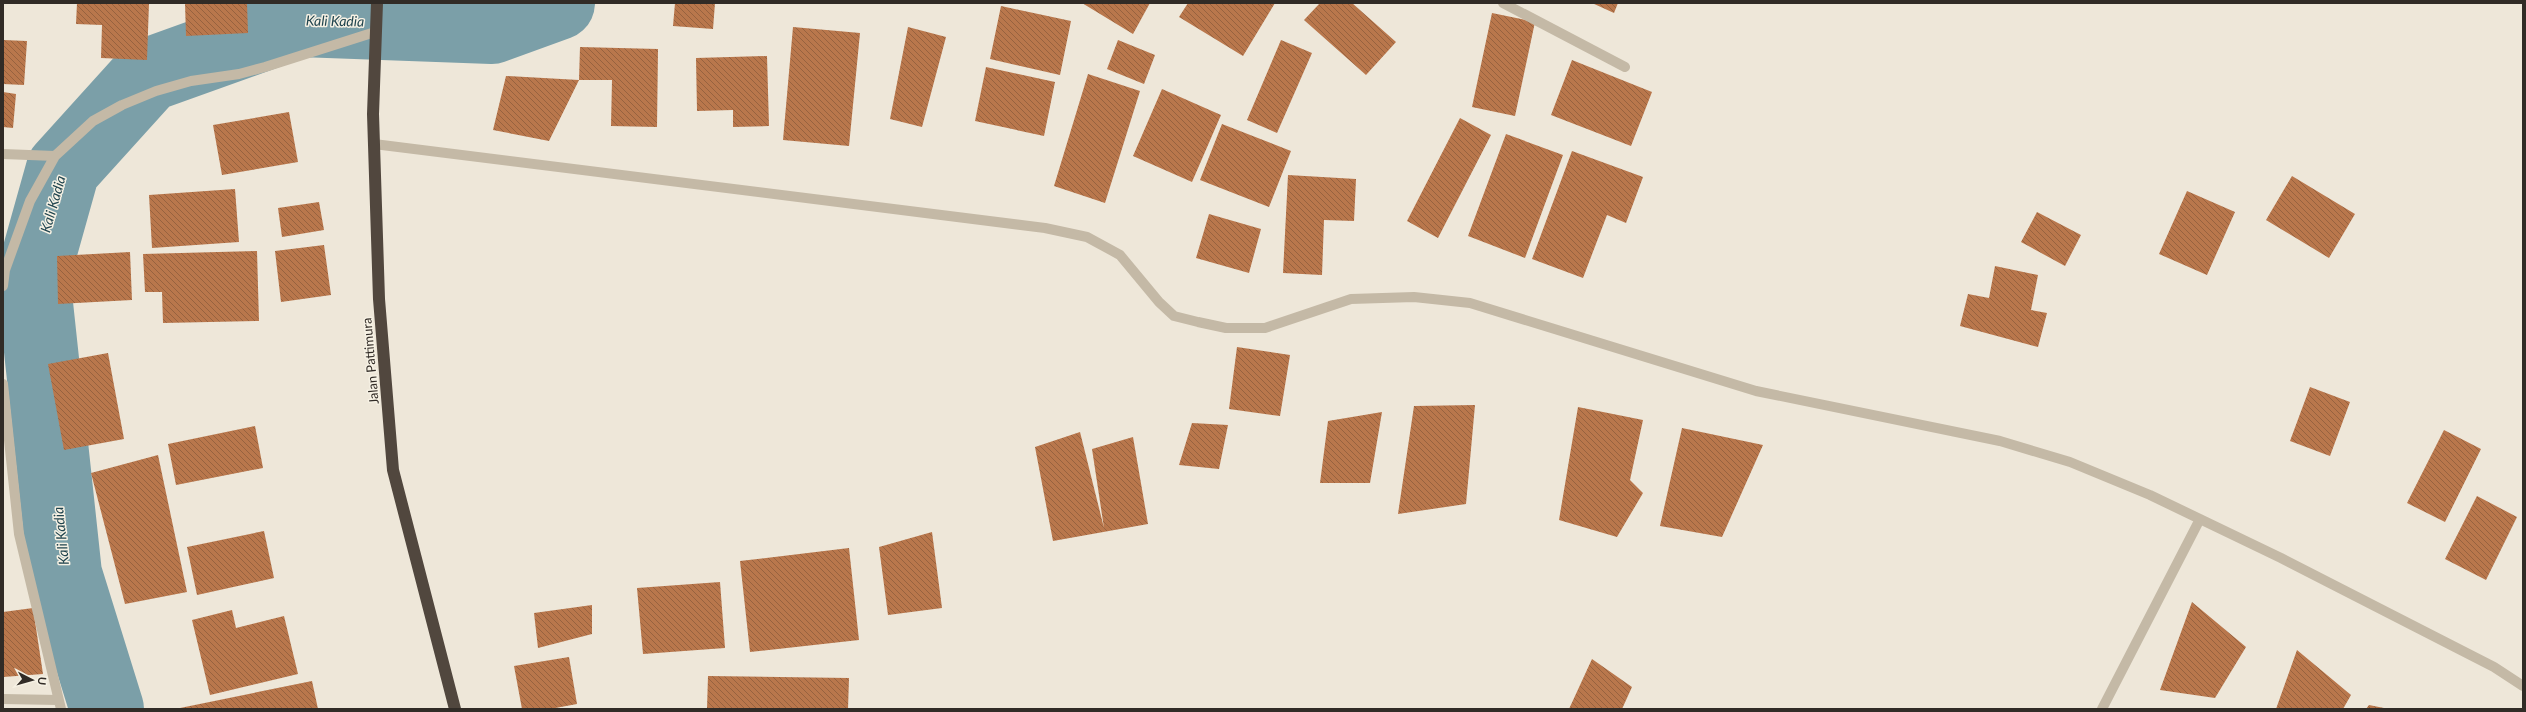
<svg xmlns="http://www.w3.org/2000/svg" width="2526" height="712" font-family="Lato,sans-serif">
<defs>
<pattern id="building-back-hatch" width="6" height="6" patternUnits="userSpaceOnUse"><rect width="6" height="6" fill="#b9774c"/><path d="M-1 5l2 2M0 0l6 6M5-1l2 2" fill="none" stroke="#97623f"/></pattern>
</defs>
<rect width="100%" height="100%" fill="#eee7d9"/>
<g fill="none" stroke-linecap="round" stroke-linejoin="round">
<path stroke="#7b9fa8" stroke-width="74" d="M 107,709 L 65,574 L 33,276 L 63,169 L 148,75 L 301,20 L 492,27 L 558,3"/>
</g>
<path fill="url(#building-back-hatch)" d="M 77,3 L 149,3 L 147,60 L 101,58 L 102,25 L 76,24 Z
M 185,3 L 247,3 L 248,33 L 186,36 Z
M 675,3 L 715,3 L 713,29 L 673,26 Z
M 1082,3 L 1150,3 L 1133,34 Z
M 1188,3 L 1275,3 L 1243,56 L 1179,17 Z
M 1320,3 L 1352,3 L 1396,42 L 1366,75 L 1304,20 Z
M 1592,3 L 1618,3 L 1614,13 Z
M 1001,6 L 1071,21 L 1060,75 L 990,59 Z
M 1492,13 L 1535,22 L 1515,116 L 1472,107 Z
M 793,27 L 860,33 L 849,146 L 783,140 Z
M 908,27 L 946,37 L 922,127 L 890,119 Z
M 3,40 L 27,41 L 24,85 L 3,84 Z
M 1118,40 L 1155,55 L 1144,84 L 1107,69 Z
M 1281,40 L 1312,53 L 1277,133 L 1247,120 Z
M 580,47 L 658,49 L 657,127 L 611,126 L 612,80 L 579,80 Z
M 767,56 L 769,126 L 733,127 L 733,110 L 697,111 L 696,58 Z
M 1572,60 L 1652,92 L 1631,146 L 1551,115 Z
M 986,67 L 1055,82 L 1044,136 L 975,121 Z
M 1088,74 L 1140,91 L 1105,203 L 1054,186 Z
M 506,76 L 579,80 L 549,141 L 493,130 Z
M 1162,89 L 1221,115 L 1192,182 L 1133,156 Z
M 3,92 L 16,94 L 13,128 L 3,127 Z
M 289,112 L 298,162 L 222,175 L 213,125 Z
M 1460,118 L 1491,135 L 1438,238 L 1407,221 Z
M 1222,124 L 1291,151 L 1269,207 L 1200,180 Z
M 1506,134 L 1563,155 L 1525,258 L 1468,236 Z
M 1572,151 L 1643,177 L 1626,223 L 1607,215 L 1583,278 L 1532,259 Z
M 1288,175 L 1356,179 L 1354,221 L 1324,220 L 1322,275 L 1283,273 Z
M 2292,176 L 2355,214 L 2329,258 L 2266,220 Z
M 235,189 L 239,242 L 152,248 L 149,195 Z
M 2187,191 L 2235,212 L 2207,275 L 2159,254 Z
M 319,202 L 324,230 L 282,237 L 278,208 Z
M 2037,212 L 2081,235 L 2065,266 L 2021,242 Z
M 1209,214 L 1261,229 L 1249,273 L 1196,258 Z
M 324,245 L 331,295 L 281,302 L 275,251 Z
M 257,251 L 259,321 L 163,323 L 162,292 L 145,292 L 143,254 Z
M 130,252 L 132,300 L 58,304 L 57,256 Z
M 1995,266 L 2038,275 L 2031,310 L 2047,313 L 2038,347 L 1960,326 L 1968,294 L 1989,298 Z
M 1237,347 L 1290,355 L 1280,416 L 1229,409 Z
M 108,353 L 124,439 L 64,450 L 48,364 Z
M 2310,387 L 2350,402 L 2330,456 L 2290,441 Z
M 1475,405 L 1466,504 L 1398,514 L 1414,406 Z
M 1578,407 L 1643,420 L 1630,480 L 1643,493 L 1617,537 L 1559,520 Z
M 1382,412 L 1370,483 L 1320,483 L 1328,421 Z
M 1192,423 L 1228,425 L 1219,469 L 1179,465 Z
M 255,426 L 263,468 L 176,485 L 168,444 Z
M 1682,428 L 1763,445 L 1722,537 L 1660,526 Z
M 2444,430 L 2481,449 L 2445,522 L 2407,503 Z
M 1080,432 L 1104,528 L 1092,449 L 1133,437 L 1148,524 L 1053,541 L 1035,447 Z
M 158,455 L 187,592 L 125,604 L 91,473 Z
M 2477,496 L 2517,517 L 2486,580 L 2445,559 Z
M 264,531 L 274,578 L 197,595 L 187,547 Z
M 932,532 L 942,608 L 888,615 L 879,547 Z
M 849,548 L 859,640 L 750,652 L 740,561 Z
M 720,582 L 725,648 L 643,654 L 637,588 Z
M 2192,602 L 2246,647 L 2215,698 L 2160,690 Z
M 592,605 L 592,634 L 538,648 L 534,613 Z
M 33,608 L 43,674 L 3,677 L 3,612 Z
M 232,610 L 236,628 L 284,616 L 298,674 L 210,695 L 192,620 Z
M 2297,650 L 2351,695 L 2343,709 L 2276,709 Z
M 569,657 L 577,704 L 550,709 L 522,709 L 514,666 Z
M 1592,659 L 1632,687 L 1622,709 L 1569,709 Z
M 708,676 L 849,678 L 848,709 L 707,709 Z
M 312,681 L 318,709 L 180,709 L 180,708 Z
M 2369,705 L 2384,708 L 2384,709 L 2366,709 Z"/>
<g fill="none" stroke-linecap="round" stroke-linejoin="round">
<path stroke="#c4b9a6" stroke-width="10" d="M 1503,3 L 1625,67
M 374,144 L 1045,228 L 1087,237 L 1120,255 L 1159,302 L 1174,316 L 1198,322 L 1226,328 L 1265,328 L 1351,299 L 1414,297 L 1470,303 L 1756,391 L 2000,441 L 2070,462 L 2150,495 L 2281,558 L 2494,667 L 2523,686
M 3,154 L 55,156
M 3,286 L 5,270 L 30,201 L 55,156 L 93,121 L 122,105 L 156,91 L 191,81 L 239,74 L 265,67 L 375,32
M 3,384 L 19,534 L 61,709
M 3,699 L 58,700
M 2102,709 L 2200,519"/>
<path stroke="#51473e" stroke-width="12" d="M 377,3 L 373,114 L 379,299 L 393,470 L 455,709"/>
</g>
<g text-anchor="middle" stroke-width="3" stroke-linejoin="round" paint-order="stroke">
<g font-size="13" fill="#312b26" stroke="#f6f1e4">
<text transform="translate(370 361) rotate(-95)" y="5">Jalan Pattimura</text>
</g>
<g font-size="14" font-style="italic" fill="#20444e" stroke="#f6f1e4">
<text transform="translate(335 21) rotate(1)" y="5">Kali Kadia</text>
<text transform="translate(53 204) rotate(-74)" y="5">Kali Kadia</text>
<text transform="translate(61 536) rotate(-96)" y="5">Kali Kadia</text>
</g>
</g>
<rect width="2526" height="712" fill="none" stroke="#312b26" stroke-width="8"/>
<g transform="translate(32 680) rotate(96)" stroke="#f6f1e4" stroke-width="3" paint-order="stroke">
<path d="M0-3L7 15L0 10L-7 15Z" fill="#312b26"/>
<text y="-6" font-size="11" font-weight="bold" text-anchor="middle" fill="#312b26">U</text>
</g>
</svg>
